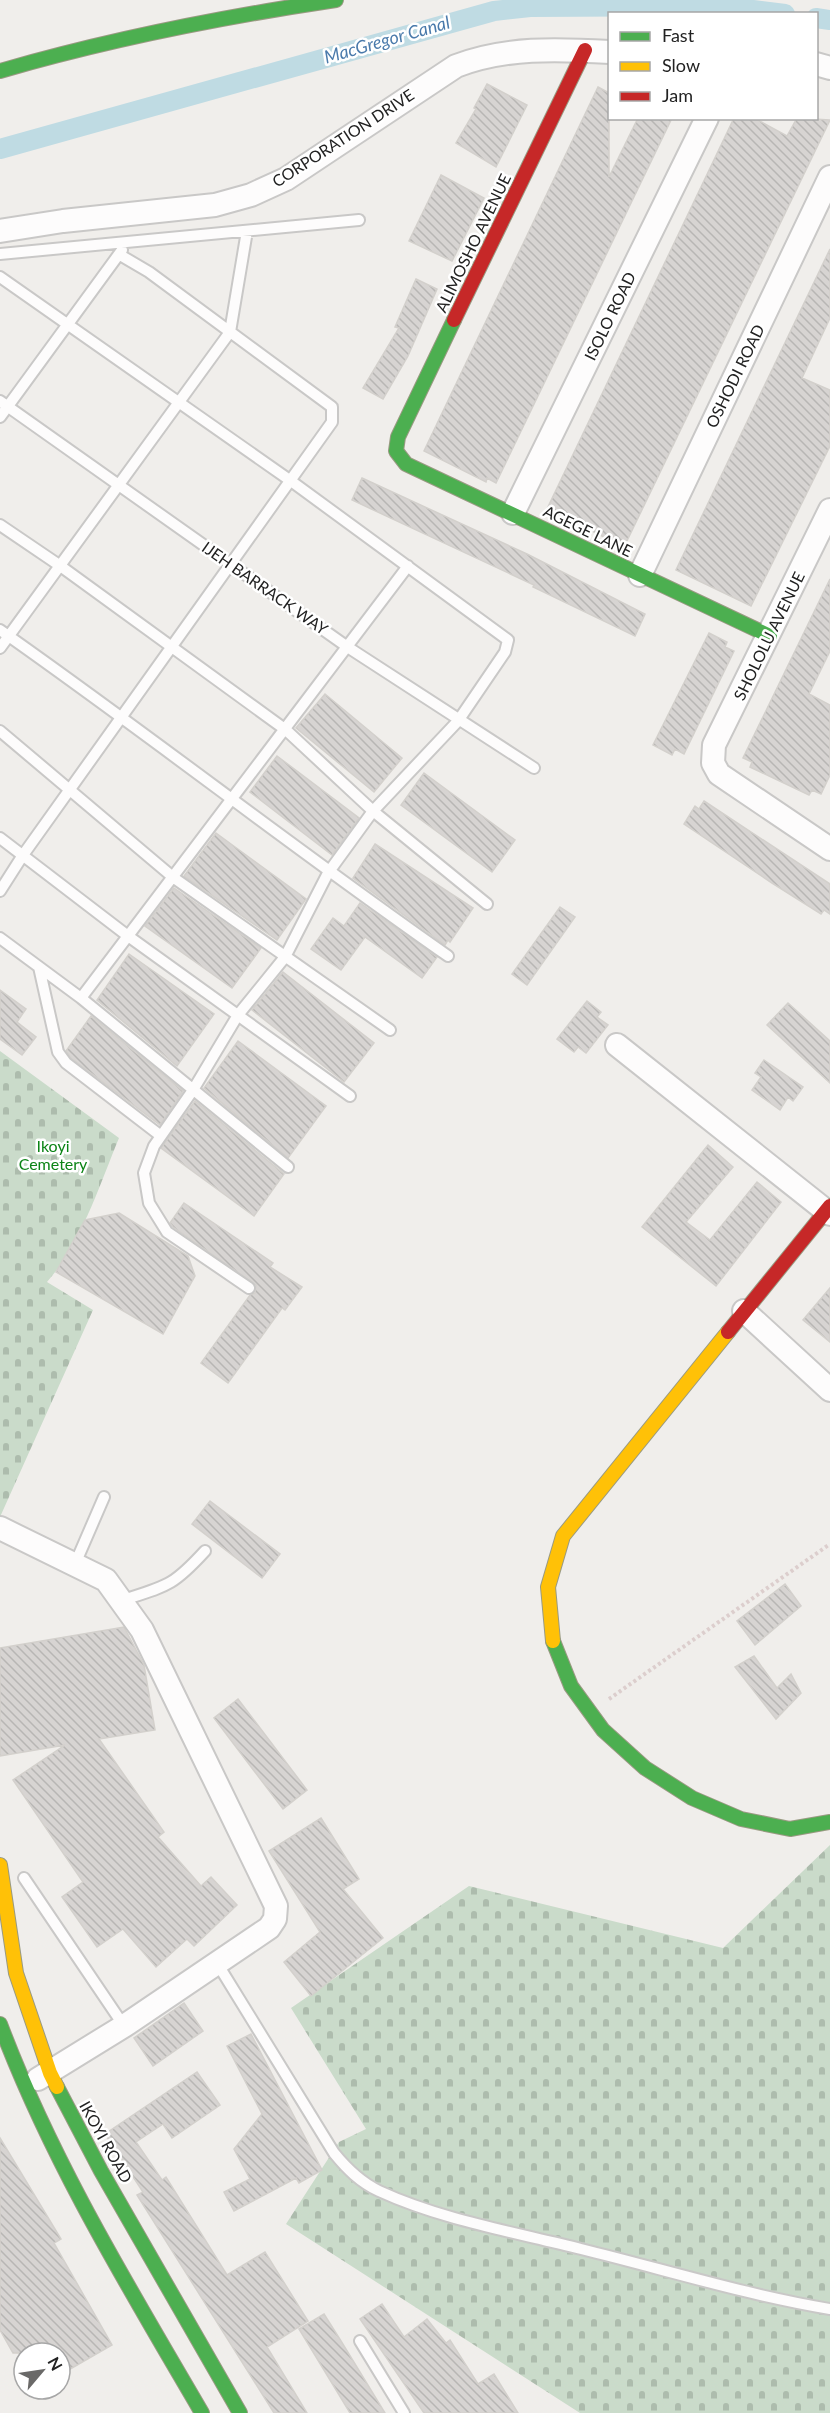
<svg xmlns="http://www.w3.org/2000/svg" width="830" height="2413" font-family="Lato,sans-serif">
<defs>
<pattern id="cemetery-stones" width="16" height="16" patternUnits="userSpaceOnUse" patternTransform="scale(1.5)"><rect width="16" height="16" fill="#cadbca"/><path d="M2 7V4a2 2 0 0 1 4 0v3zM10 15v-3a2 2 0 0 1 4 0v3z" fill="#adbcad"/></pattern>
<pattern id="building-back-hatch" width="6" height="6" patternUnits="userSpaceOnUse" patternTransform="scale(1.5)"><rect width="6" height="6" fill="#d7d4d2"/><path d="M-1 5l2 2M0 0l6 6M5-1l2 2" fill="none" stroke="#b8b6b4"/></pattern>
</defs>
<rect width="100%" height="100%" fill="#f0eeeb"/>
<path fill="url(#cemetery-stones)" d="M 0,1051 L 119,1138 C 99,1186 82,1242 47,1282 L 93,1310 L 0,1517 Z
M 830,1845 L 830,2413 L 580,2413 L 286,2224 L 339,2142 L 366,2129 L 291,2008 L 469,1886 L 723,1948 Z"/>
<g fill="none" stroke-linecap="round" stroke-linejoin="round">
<path stroke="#bfdbe3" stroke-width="20" d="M 816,18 L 830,20
M 0,149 L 494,11 L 530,7 L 722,6 L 785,14"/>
</g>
<path fill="url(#building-back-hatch)" stroke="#d3d0cc" stroke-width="1.5" d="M 487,84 L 527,105 L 496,167 L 456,143 L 476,109 L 474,108 Z
M 598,87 L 609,93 L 609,177 L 638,118 L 672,118 L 496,483 L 487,478 L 486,482 L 424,451 Z
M 734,118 L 754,118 L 787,136 L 797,118 L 830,120 L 624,547 L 547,509 Z
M 441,175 L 484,198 L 452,261 L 409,241 Z
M 830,249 L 830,318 L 802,378 L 830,390 L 830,446 L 751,606 L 676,570 Z
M 416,279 L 437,289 L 408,356 L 383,399 L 363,388 L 399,328 L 395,327 Z
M 362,478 L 527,554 L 645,614 L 635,636 L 533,587 L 534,585 L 352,500 Z
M 830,579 L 830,651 L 809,694 L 830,705 L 830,775 L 821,794 L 812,790 L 809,795 L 750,767 L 752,762 L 743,758 Z
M 709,633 L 727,642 L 725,647 L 734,651 L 684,754 L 675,749 L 672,755 L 653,745 Z
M 325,694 L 402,758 L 374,792 L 296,728 Z
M 277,756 L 359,818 L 332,855 L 250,792 Z
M 424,773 L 515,840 L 492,872 L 401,805 Z
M 704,801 L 830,884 L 830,914 L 824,910 L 821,914 L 772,883 L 684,824 L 695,806 L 699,809 Z
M 216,833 L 306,899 L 277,940 L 184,876 Z
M 375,844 L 473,908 L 450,942 L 448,940 L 445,945 L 353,878 Z
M 174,888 L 261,948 L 232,988 L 145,926 Z
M 360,903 L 437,957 L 422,978 L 365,937 L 341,970 L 311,949 L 333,918 L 344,926 Z
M 560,907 L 575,917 L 527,985 L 512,974 Z
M 129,954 L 214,1014 L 177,1066 L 97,1000 Z
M 283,972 L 374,1043 L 344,1082 L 252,1010 Z
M 0,990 L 26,1009 L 17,1022 L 36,1037 L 22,1055 L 0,1039 Z
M 587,1001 L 601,1012 L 597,1017 L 608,1025 L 586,1053 L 578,1047 L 574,1052 L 557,1039 Z
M 788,1003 L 830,1041 L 830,1083 L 767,1025 Z
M 91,1016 L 183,1091 L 160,1125 L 71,1058 L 66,1051 Z
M 238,1041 L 326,1106 L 288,1158 L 204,1088 Z
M 764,1060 L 803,1087 L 793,1101 L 788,1097 L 780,1110 L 752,1090 L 761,1077 L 755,1073 Z
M 195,1101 L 284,1174 L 254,1216 L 161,1148 Z
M 708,1145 L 733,1167 L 686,1222 L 710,1240 L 757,1182 L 781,1202 L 716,1286 L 642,1227 Z
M 184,1203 L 273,1263 L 270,1267 L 302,1287 L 285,1310 L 282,1308 L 228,1383 L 201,1363 L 250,1295 L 255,1293 L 256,1285 L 173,1227 L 170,1223 Z
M 119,1213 L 188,1256 L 195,1276 L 163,1334 L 56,1272 L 85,1220 Z
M 830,1288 L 830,1342 L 803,1320 Z
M 210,1501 L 280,1554 L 262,1578 L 192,1524 Z
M 785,1584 L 801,1606 L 755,1645 L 737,1621 Z
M 124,1627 L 144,1665 L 155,1730 L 99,1739 L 164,1832 L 158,1837 L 201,1886 L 211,1877 L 237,1905 L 194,1946 L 187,1939 L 156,1967 L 123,1929 L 97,1947 L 62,1897 L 83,1882 L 13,1780 L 65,1745 L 0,1756 L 0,1648 Z
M 754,1656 L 777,1688 L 791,1674 L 801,1693 L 776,1719 L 735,1667 Z
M 238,1699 L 307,1790 L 283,1809 L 214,1718 Z
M 321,1818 L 359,1879 L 343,1889 L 383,1938 L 311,1996 L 284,1962 L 320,1932 L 269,1851 Z
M 184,2003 L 203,2031 L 153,2066 L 134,2038 Z
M 251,2034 L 322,2170 L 299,2183 L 296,2178 L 234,2211 L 224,2192 L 250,2179 L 234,2149 L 262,2114 L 227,2046 Z
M 197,2072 L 220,2105 L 172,2138 L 163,2124 L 136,2142 L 162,2180 L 166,2177 L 227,2275 L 265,2252 L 308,2321 L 267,2347 L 307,2413 L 274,2413 L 137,2195 L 143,2192 L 105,2134 Z
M 0,2138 L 61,2239 L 54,2243 L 112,2345 L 60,2375 L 60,2353 L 13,2353 L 0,2330 Z
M 382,2304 L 404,2337 L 427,2319 L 446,2343 L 450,2340 L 478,2384 L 494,2374 L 518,2413 L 424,2413 L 360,2319 Z
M 324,2314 L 341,2341 L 385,2413 L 350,2413 L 299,2329 Z"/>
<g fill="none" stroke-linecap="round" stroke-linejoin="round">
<defs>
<path id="lane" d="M 0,254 L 359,220
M 0,277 L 291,481 L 508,640 L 505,652 L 458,721 L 373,811 L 328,873 L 285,957 L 238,1015 L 193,1090 L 154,1146 L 144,1173 L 149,1203 L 167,1232 L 249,1288
M 0,401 L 349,648 L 534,768
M 0,417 L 122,250
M 0,525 L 59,565 L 286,730 L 373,811 L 487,904
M 0,630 C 151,736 296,850 448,956
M 0,648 L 230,332 L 247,231
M 0,731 L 174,878 L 390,1030
M 0,838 L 128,936 L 350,1096
M 0,891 L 23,855 L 332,422 L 332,407 L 149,272 L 120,255
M 0,938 L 81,998 L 288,1167
M 39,967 L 58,1052 L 66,1063 L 161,1136
M 81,998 L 408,566
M 75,1564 L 104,1497
M 123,1600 C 167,1586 173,1586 205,1551
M 24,1878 L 124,2026
M 217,1963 L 334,2153 C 347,2169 360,2182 379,2191 C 442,2220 514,2232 581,2249 C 663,2269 746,2295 830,2309
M 360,2341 L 404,2413"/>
<path id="street" d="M 816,64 L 830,68
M 0,231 L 63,221 L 215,205 L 251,195 L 286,179 L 456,66 C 505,47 557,49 610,52
M 830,510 L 714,745 L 713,763 L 719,774 L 830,849
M 513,513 L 707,118
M 640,575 L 830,177
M 617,1045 L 830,1214
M 744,1311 L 830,1390
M 0,1528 L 106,1580 L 142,1630 L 276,1906 L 275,1919 L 269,1928 L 124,2026 L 38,2079"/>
<path id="fast" d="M 0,71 C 110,39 222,17 336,0
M 454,320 L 398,437 L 396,451 L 406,464 L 770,636
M 553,1641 L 571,1686 L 603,1730 L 645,1768 L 692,1798 L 741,1819 L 790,1829 L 830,1822
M 0,2024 C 52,2162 128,2286 202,2413
M 57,2087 L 101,2171 L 240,2413"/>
<path id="slow" d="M 553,1641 L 548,1587 L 563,1536 L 728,1332
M 0,1865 L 16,1973 L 50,2073 L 57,2087"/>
<path id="jam" d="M 454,320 L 585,50
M 728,1332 L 830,1206"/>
</defs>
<use href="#lane" stroke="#c9c8c7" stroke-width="14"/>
<use href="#street" stroke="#c9c8c7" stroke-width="26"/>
<use href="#fast" stroke="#999a82" stroke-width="16"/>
<use href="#slow" stroke="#999a82" stroke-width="16"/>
<use href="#jam" stroke="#999a82" stroke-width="16"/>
<path stroke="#dccecd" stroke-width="4" stroke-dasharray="3 3" stroke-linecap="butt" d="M 609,1699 L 830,1544"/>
<use href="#lane" stroke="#fdfcfc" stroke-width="10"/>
<use href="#street" stroke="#fdfcfc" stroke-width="22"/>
<use href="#fast" stroke="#4caf50" stroke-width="14"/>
<use href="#slow" stroke="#ffc107" stroke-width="14"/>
<use href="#jam" stroke="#c62828" stroke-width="14"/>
</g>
<g text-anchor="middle" stroke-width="5" stroke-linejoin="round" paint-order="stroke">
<g font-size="16" fill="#222" stroke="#fff">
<text transform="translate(343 138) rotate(-33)" y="6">CORPORATION DRIVE</text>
<text transform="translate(473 243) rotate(-64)" y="6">ALIMOSHO AVENUE</text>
<text transform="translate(610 316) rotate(-64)" y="6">ISOLO ROAD</text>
<text transform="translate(735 376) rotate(-64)" y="6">OSHODI ROAD</text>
<text transform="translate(588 531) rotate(26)" y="6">AGEGE LANE</text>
<text transform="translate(265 588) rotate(35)" y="6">IJEH BARRACK WAY</text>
<text transform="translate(769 636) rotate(-64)" y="6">SHOLOLU AVENUE</text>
<text transform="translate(106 2142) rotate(61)" y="6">IKOYI ROAD</text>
</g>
<g font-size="16" fill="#0c8416" stroke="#fff">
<text x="53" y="1152">Ikoyi<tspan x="53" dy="18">Cemetery</tspan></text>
</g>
<g font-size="18" font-style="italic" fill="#4a7aab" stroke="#fff">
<text transform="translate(387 40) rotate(-16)" y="6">MacGregor Canal</text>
</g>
</g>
<rect x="608" y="12" width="210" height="108" fill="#ffffff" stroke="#a7a7a7" stroke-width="1.5"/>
<rect x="620" y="32" width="30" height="9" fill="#4caf50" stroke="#a7a7a7" stroke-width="1.5"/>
<text x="662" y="42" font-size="18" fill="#222222">Fast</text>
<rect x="620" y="62" width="30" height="9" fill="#ffc107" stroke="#a7a7a7" stroke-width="1.5"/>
<text x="662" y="72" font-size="18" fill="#222222">Slow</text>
<rect x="620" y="92" width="30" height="9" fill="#c62828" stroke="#a7a7a7" stroke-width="1.5"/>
<text x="662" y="102" font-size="18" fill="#222222">Jam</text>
<g transform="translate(42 2371) rotate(61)"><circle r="28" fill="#ffffff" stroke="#a7a7a7" stroke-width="1.5"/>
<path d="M0-4.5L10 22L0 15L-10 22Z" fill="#6a6968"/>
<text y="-9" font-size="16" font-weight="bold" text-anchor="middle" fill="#222222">N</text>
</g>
</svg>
